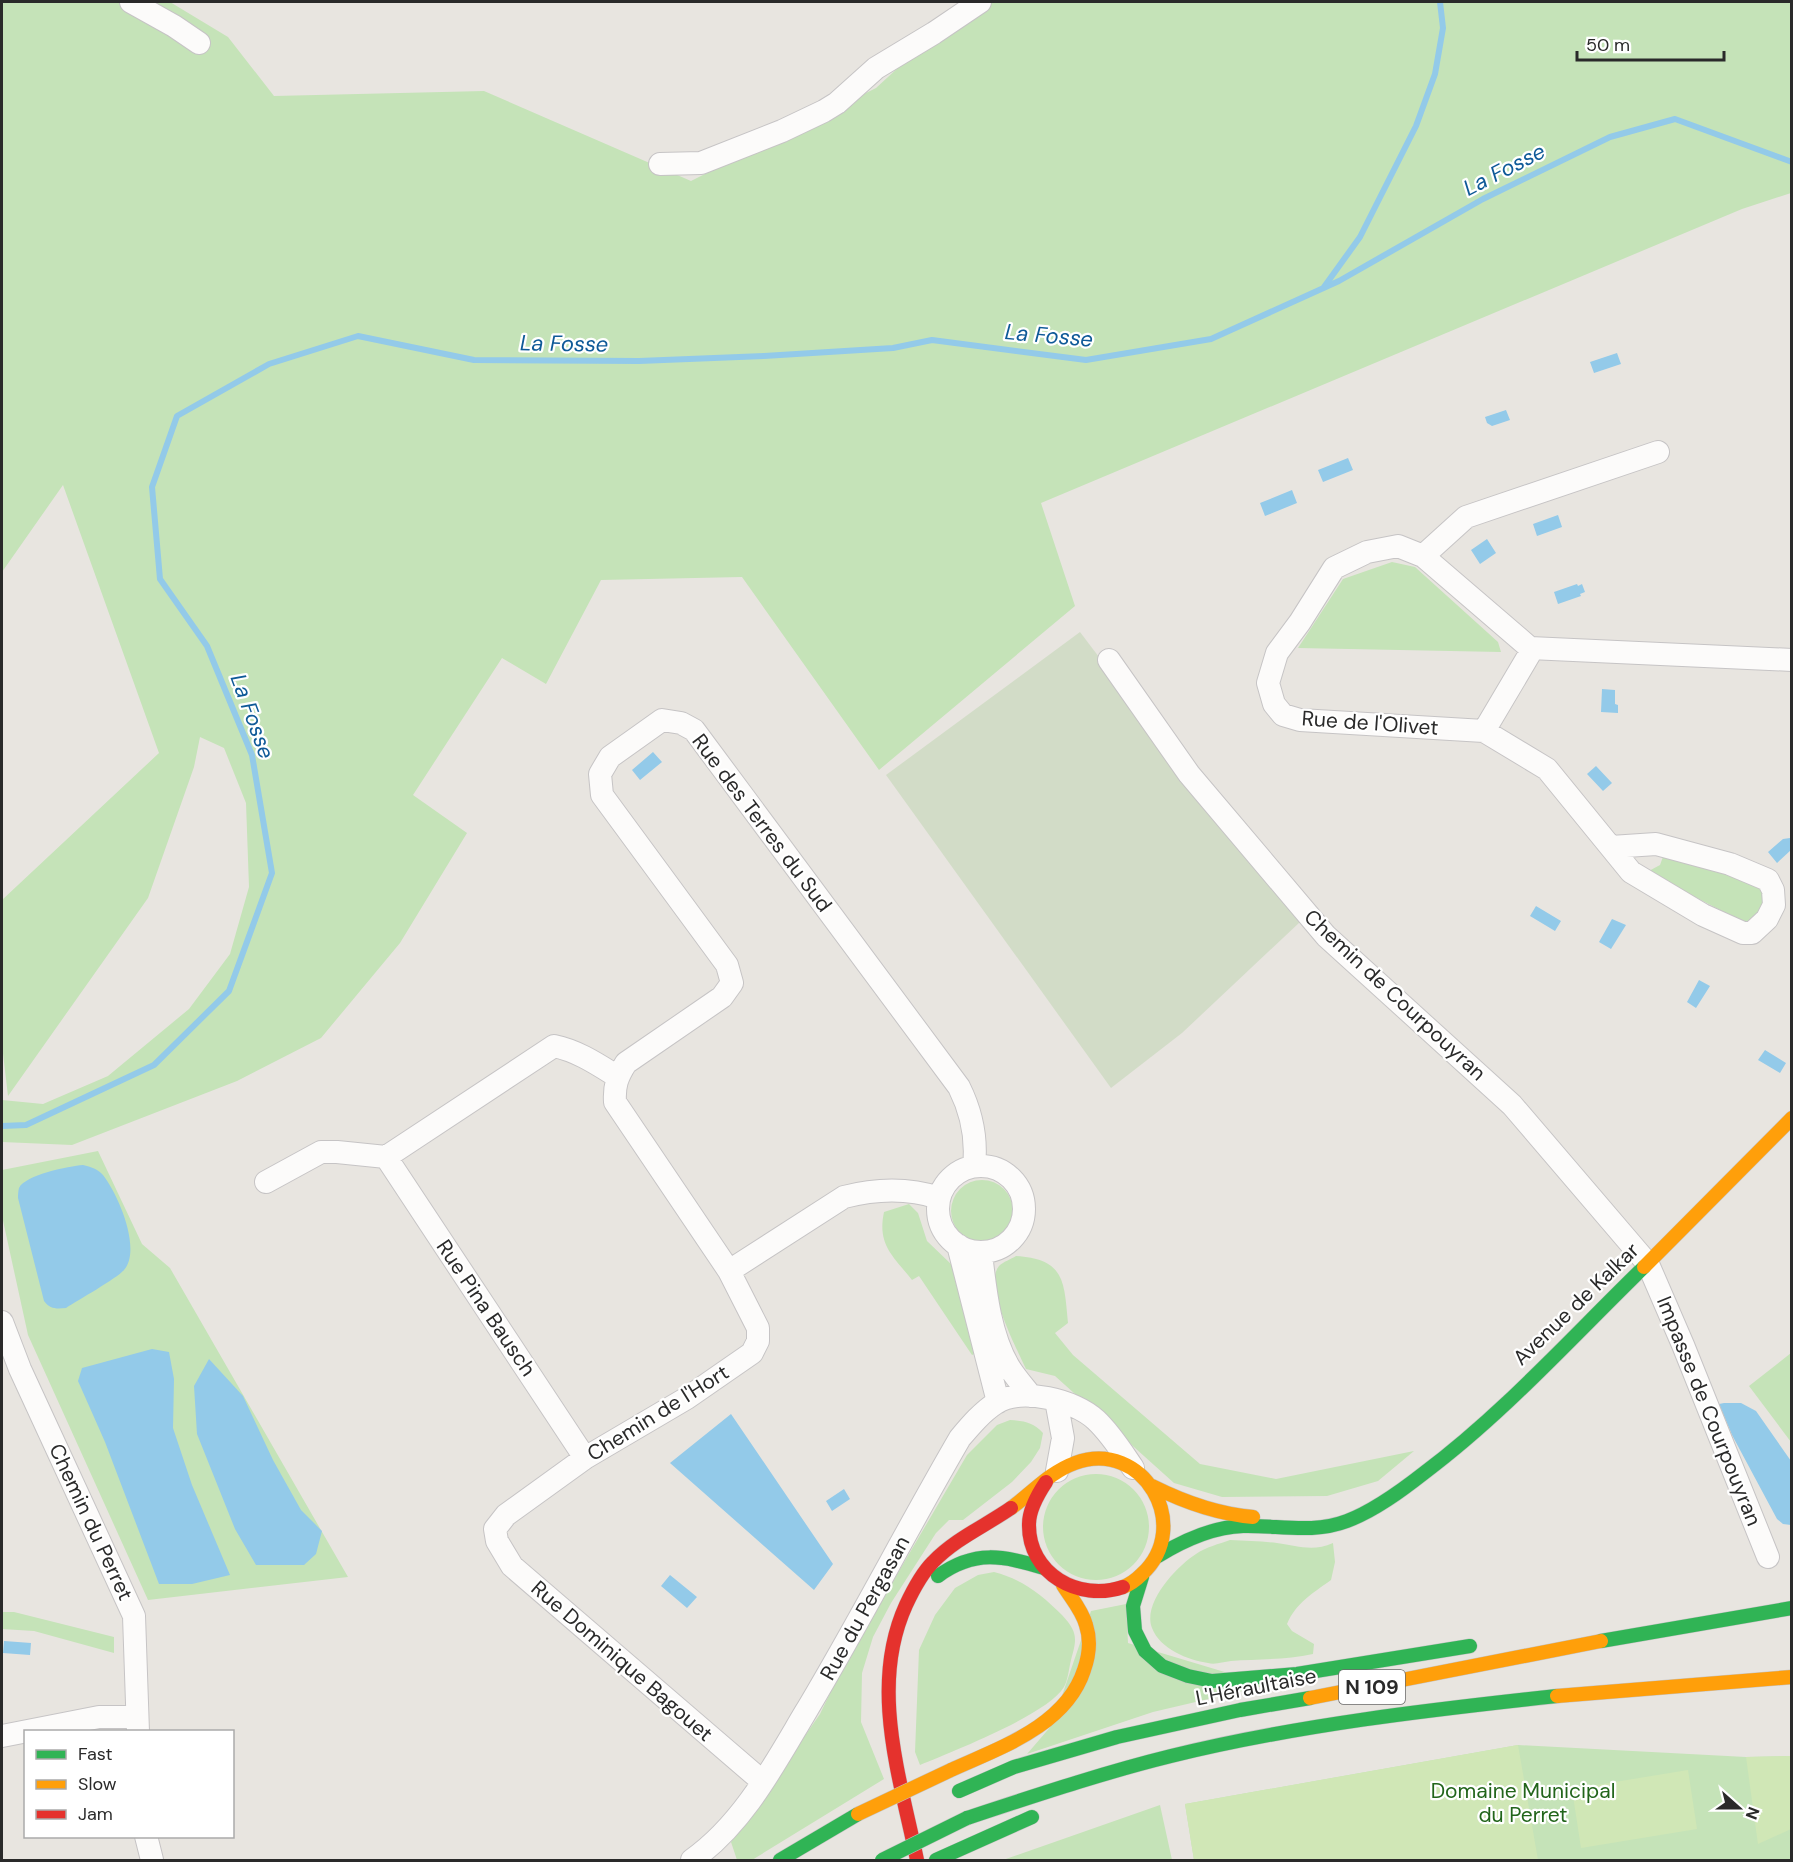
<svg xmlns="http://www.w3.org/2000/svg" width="1793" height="1862" font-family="'DM Sans',sans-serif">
<rect width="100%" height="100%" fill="#e8e5e0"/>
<path fill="#c5e3b8" d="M 2,2 L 170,2 L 228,37 L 274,96 L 484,91 L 691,181 L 876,88 L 970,2 L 1791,2 L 1791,193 L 1742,209 L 1041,503 L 1075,606 L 879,770 L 742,577 L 601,580 L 546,684 L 502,658 L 413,795 L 467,833 L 400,943 L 321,1038 L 237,1081 L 72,1145 L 2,1142 L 2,1100 L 43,1104 L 108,1076 L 189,1009 L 230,954 L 249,887 L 246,803 L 224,748 L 200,737 L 194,767 L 148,898 L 8,1096 L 2,1045 L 2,900 L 159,753 L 63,485 L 2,572 Z
M 1392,562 L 1415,567 L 1498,642 L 1501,652 L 1298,648 L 1343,579 Z
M 1664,854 L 1757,883 L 1768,896 L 1763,912 L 1749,925 L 1647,872 L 1660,865 Z
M 98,1151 L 142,1244 L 170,1268 L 348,1577 L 148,1600 L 28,1335 L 2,1216 L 2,1170 Z
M951 1211a31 31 0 1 1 62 0a31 31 0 1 1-62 0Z
M 909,1204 L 918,1213 L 927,1241 L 952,1265 L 979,1352 L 972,1355 L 919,1276 L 912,1280 C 893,1256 877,1245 884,1212 Z
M 1016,1256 C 1065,1259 1064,1281 1068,1323 L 1055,1333 L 1073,1355 L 1200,1464 L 1276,1479 L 1414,1451 L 1378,1481 L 1327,1496 L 1222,1497 L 1174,1483 L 1055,1376 L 1026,1369 C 1017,1349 983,1285 999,1266 C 1003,1262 1011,1259 1016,1256 Z
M 1791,1353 L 1791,1442 L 1749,1386 Z
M 1010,1420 C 1024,1421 1033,1422 1043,1433 L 1040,1448 L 1031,1462 L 1012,1482 L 963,1520 L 949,1520 L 936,1533 L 891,1603 L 873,1637 L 862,1673 L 861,1722 L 884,1779 L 752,1860 L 737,1860 L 731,1842 L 820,1714 L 841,1670 L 967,1455 L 997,1425 Z
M1043 1527a53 53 0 1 1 106 0a53 53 0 1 1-106 0Z
M 1230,1540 C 1246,1541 1262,1541 1277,1543 C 1298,1546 1313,1552 1333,1543 L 1335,1562 L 1331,1580 C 1313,1593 1296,1603 1287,1624 L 1292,1631 L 1314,1644 L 1313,1654 C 1286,1660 1258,1659 1231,1661 C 1223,1662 1215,1665 1208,1663 C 1188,1660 1160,1649 1152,1628 C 1142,1603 1177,1566 1196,1554 C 1206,1547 1219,1544 1230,1540 Z
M 994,1572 C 1022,1579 1042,1595 1062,1615 C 1078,1632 1077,1639 1071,1660 C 1069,1668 1068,1680 1064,1687 C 1047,1715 953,1751 920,1765 L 915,1752 L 919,1650 L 935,1615 L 955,1588 L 978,1575 Z
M 1126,1604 L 1128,1643 L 1268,1685 L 1153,1712 L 1027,1754 L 1052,1725 L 1091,1611 Z
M 2,1612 L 14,1612 L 114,1637 L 114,1653 L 34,1631 L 2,1629 Z
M 1518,1745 L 1746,1757 L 1791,1756 L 1791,1860 L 1194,1860 L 1185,1804 Z
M 1160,1805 L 1172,1860 L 1003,1860 Z"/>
<path fill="#d2dcc7" d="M 1080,632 L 1300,922 L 1182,1033 L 1111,1088 L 886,775 Z"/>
<path fill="#d0e7b6" d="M 1518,1745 L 1538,1860 L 1194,1860 L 1185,1804 Z
M 1791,1756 L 1791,1829 L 1758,1844 L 1746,1757 Z
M 1688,1770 L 1697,1829 L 1581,1848 L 1572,1789 Z"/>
<path fill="#93cae9" d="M 1617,353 L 1621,364 L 1594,373 L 1590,362 Z
M 1506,410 L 1510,420 L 1492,426 L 1487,423 L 1485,417 Z
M 1348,458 L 1353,470 L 1323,482 L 1318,470 Z
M 1292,490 L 1297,503 L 1265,516 L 1260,503 Z
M 1558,515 L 1562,527 L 1537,536 L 1533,524 Z
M 1487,539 L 1496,553 L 1480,564 L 1471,550 Z
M 1577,584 L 1578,586 L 1582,584 L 1585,592 L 1580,594 L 1581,596 L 1558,604 L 1554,592 Z
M 1602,689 L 1615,690 L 1615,704 L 1618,705 L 1618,713 L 1601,712 Z
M 653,752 L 662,762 L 640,780 L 632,770 Z
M 1596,766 L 1612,783 L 1603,791 L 1587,774 Z
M 1790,838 L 1791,840 L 1791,850 L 1777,863 L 1768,852 L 1783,839 Z
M 1536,906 L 1561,921 L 1555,931 L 1530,916 Z
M 1612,919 L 1626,925 L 1611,949 L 1599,942 Z
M 1699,980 L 1710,986 L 1696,1008 L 1687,1002 Z
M 1765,1050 L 1786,1063 L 1780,1073 L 1758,1060 Z
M 83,1165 C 91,1167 98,1169 103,1175 C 118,1194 142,1249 124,1270 C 116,1279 78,1300 66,1308 C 56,1309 50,1309 44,1301 L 18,1198 C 18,1195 18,1192 19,1188 C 25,1175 69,1166 83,1165 Z
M 152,1349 L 169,1352 L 174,1379 L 173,1428 L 192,1485 L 230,1575 L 192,1584 L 159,1584 L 105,1442 L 78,1381 L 82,1368 Z
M 209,1359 L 243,1396 L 273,1460 L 301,1510 L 322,1531 L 316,1554 L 304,1565 L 256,1565 L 235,1529 L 197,1434 L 194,1386 Z
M 1724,1403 L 1741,1403 L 1756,1411 L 1791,1461 L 1791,1525 L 1783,1524 L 1777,1519 L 1732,1435 L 1719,1404 Z
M 731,1414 L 833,1564 L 814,1590 L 670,1463 Z
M 844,1489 L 850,1499 L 832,1511 L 826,1501 Z
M 670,1575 L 697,1597 L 687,1608 L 661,1586 Z
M 4,1641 L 31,1643 L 30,1655 L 3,1653 Z"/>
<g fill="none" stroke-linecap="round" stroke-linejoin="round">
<path stroke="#93cae9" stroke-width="6" d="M 1324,287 L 1360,237 L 1416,126 L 1435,74 L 1443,28 L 1440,2
M 2,1126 L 26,1125 L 154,1065 L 229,991 L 272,873 L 252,755 L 207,646 L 160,579 L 152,487 L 177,416 L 269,364 L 358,336 L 474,360 L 639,361 L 764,356 L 893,348 L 932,340 L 1086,360 L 1211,339 L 1339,281 L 1483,199 L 1610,137 L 1675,119 L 1792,162"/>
<defs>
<path id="street" d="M 131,2 L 174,26 L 199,43
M 660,164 L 701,163 L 782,131 L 824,111 L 837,103 L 876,68 L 934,33 L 980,2
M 1423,556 L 1466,517 L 1658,452
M 1530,648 L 1529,655 L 1484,731 L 1300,720 L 1283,715 L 1274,704 L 1268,683 L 1277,653 L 1300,622 L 1334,568 L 1367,552 L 1398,546 L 1423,556 L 1530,648 L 1792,660
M 1109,660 L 1189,774 L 1326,936 L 1512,1105 L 1648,1264 L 1683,1345 L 1768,1557
M 1484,731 L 1547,769 L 1631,872 L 1703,915 L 1743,933 L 1752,933 L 1767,919 L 1774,905 L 1773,890 L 1768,880 L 1730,864 L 1656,844 L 1611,847
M 386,1157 L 585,1458
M938 1209a43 43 0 1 1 86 0a43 43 0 1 1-86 0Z
M 266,1182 L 321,1152 L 337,1152 L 386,1157 L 554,1046 C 578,1051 597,1064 618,1077
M 939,1198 C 909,1188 875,1189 844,1197 L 729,1271 L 615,1102 C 614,1086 617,1077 626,1063 L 722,997 L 732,983 L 727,965 L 602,795 L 600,774 L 610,757 L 662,720 L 681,723 L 694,730 L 959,1087 C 971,1111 977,1139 974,1166
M 958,1245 L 998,1402
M 981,1253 C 985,1289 990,1338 1011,1370 C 1017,1379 1024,1387 1031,1396
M 729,1271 L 758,1328 L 758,1341 L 752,1353 L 687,1398 L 585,1458 L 506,1515 L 495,1529 L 497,1541 L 512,1566 L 763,1782
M 2,1322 L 20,1369 L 134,1616 L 138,1732
M 1056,1400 L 1063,1438 L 1057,1471
M 2,1736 L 99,1717 L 137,1717
M 146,1836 L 152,1860
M 692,1860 C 743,1824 774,1765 805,1713 C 859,1623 907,1529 960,1438 C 971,1425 982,1412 996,1403 C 1022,1387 1075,1400 1096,1420 C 1111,1434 1122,1452 1133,1468"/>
<path id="fast" d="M 1158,1556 C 1184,1540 1212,1527 1243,1526 C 1278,1525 1313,1534 1347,1521 C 1374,1511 1401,1491 1424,1473 C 1504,1413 1572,1337 1644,1267
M 938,1576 C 975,1549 1003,1556 1044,1568
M 1142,1577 L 1133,1606 L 1135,1631 L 1145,1651 L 1162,1666 L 1188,1676 L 1212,1681 L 1297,1674 L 1470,1646
M 1601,1641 L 1792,1608
M 959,1791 L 1014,1767 L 1117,1737 L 1240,1710 L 1310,1698
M 967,1818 C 1034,1796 1102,1773 1171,1756 C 1297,1725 1428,1710 1557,1696
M 780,1860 L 858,1814
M 936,1860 L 1032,1817"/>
<path id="slow" d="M 1644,1267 L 1792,1118
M 1152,1486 C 1184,1502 1217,1514 1253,1517
M 1011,1508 C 1032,1493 1050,1472 1075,1463 C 1143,1438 1194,1526 1142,1574 C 1136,1580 1131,1584 1123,1587
M 1557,1696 L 1792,1677
M 1310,1698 L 1601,1641
M 951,1770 C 999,1748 1066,1726 1084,1670 C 1089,1656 1091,1640 1086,1625 C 1082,1610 1071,1598 1063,1585"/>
<path id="jam" d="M 1046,1482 C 1038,1494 1029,1509 1029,1524 C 1028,1574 1079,1602 1123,1587
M 917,1860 C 900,1777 869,1686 906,1605 C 913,1590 921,1574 933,1562 C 955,1539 985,1526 1011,1508"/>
</defs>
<use href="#street" stroke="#c6c4c5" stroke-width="24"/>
<use href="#fast" stroke="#c6c4c5" stroke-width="15"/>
<use href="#slow" stroke="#c6c4c5" stroke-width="15"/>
<use href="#jam" stroke="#c6c4c5" stroke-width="15"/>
<use href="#street" stroke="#fcfbfa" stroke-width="22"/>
<use href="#fast" stroke="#30b455" stroke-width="14"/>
<use href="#slow" stroke="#ff9f0a" stroke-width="14"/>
<use href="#jam" stroke="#e5322d" stroke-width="14"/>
<defs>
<path id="fast-bridge" d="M 882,1860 L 967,1818"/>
<path id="slow-bridge" d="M 858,1814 L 951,1770"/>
</defs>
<use href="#fast-bridge" stroke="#c4c3c1" stroke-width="15" stroke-linecap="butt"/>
<use href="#slow-bridge" stroke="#c4c3c1" stroke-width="15" stroke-linecap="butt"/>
<use href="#fast-bridge" stroke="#30b455" stroke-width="14"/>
<use href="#slow-bridge" stroke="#ff9f0a" stroke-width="14"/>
</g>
<g text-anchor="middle" stroke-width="4.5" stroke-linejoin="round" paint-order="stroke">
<rect fill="#fff" stroke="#6a6a6a" stroke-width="1.5" x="1339" y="1670" width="66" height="34" rx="4.5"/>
<g font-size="20" font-weight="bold" fill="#2a2a2a">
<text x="1372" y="1694">N 109</text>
</g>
<g font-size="21" fill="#2a2a2a" stroke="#fff">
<text transform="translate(1370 723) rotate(4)" y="7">Rue de l'Olivet</text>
<text transform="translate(762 823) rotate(53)" y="7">Rue des Terres du Sud</text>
<text transform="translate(1395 995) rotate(43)" y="7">Chemin de Courpouyran</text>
<text transform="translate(1576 1304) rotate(-44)" y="7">Avenue de Kalkar</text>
<text transform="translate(486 1308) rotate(56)" y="7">Rue Pina Bausch</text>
<text transform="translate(1709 1411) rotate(68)" y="7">Impasse de Courpouyran</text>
<text transform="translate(658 1413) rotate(-32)" y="7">Chemin de l'Hort</text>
<text transform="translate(91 1522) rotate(65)" y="7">Chemin du Perret</text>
<text transform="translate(865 1608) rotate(-61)" y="7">Rue du Pergasan</text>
<text transform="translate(622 1661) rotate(41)" y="7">Rue Dominique Bagouet</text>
<text transform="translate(1256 1687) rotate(-11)" y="7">L'Héraultaise</text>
</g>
<g font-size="21" fill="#22651b" stroke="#fff">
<text x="1523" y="1798">Domaine Municipal<tspan x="1523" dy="24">du Perret</tspan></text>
</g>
<g font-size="22" font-style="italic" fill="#0f5a98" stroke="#fff">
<text transform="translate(1504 169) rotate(-27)" y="8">La Fosse</text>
<text transform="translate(1049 335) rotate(5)" y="8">La Fosse</text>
<text transform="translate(564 343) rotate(1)" y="8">La Fosse</text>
<text transform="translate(253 716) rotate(70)" y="8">La Fosse</text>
</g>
</g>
<rect width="1793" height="1862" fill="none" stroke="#2a2a2a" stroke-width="6"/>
<rect x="24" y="1730" width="210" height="108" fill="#ffffff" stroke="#aaaaaa" stroke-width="1.5"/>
<rect x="36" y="1750" width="30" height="9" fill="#30b455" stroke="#aaaaaa" stroke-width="1.5"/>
<text x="78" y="1760" font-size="18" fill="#2a2a2a">Fast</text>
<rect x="36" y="1780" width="30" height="9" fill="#ff9f0a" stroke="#aaaaaa" stroke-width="1.5"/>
<text x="78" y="1790" font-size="18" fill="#2a2a2a">Slow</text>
<rect x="36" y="1810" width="30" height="9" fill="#e5322d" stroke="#aaaaaa" stroke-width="1.5"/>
<text x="78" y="1820" font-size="18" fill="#2a2a2a">Jam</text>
<g transform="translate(1739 1808) rotate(111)" stroke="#ffffff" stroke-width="4.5" paint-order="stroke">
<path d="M0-4.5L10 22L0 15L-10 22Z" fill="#2a2a2a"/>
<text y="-9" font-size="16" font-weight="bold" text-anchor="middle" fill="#2a2a2a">N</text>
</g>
<path d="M1577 51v9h147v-9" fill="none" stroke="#2a2a2a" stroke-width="3"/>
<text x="1586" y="51" font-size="18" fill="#2a2a2a" stroke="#ffffff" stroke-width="4.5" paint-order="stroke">50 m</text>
</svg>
